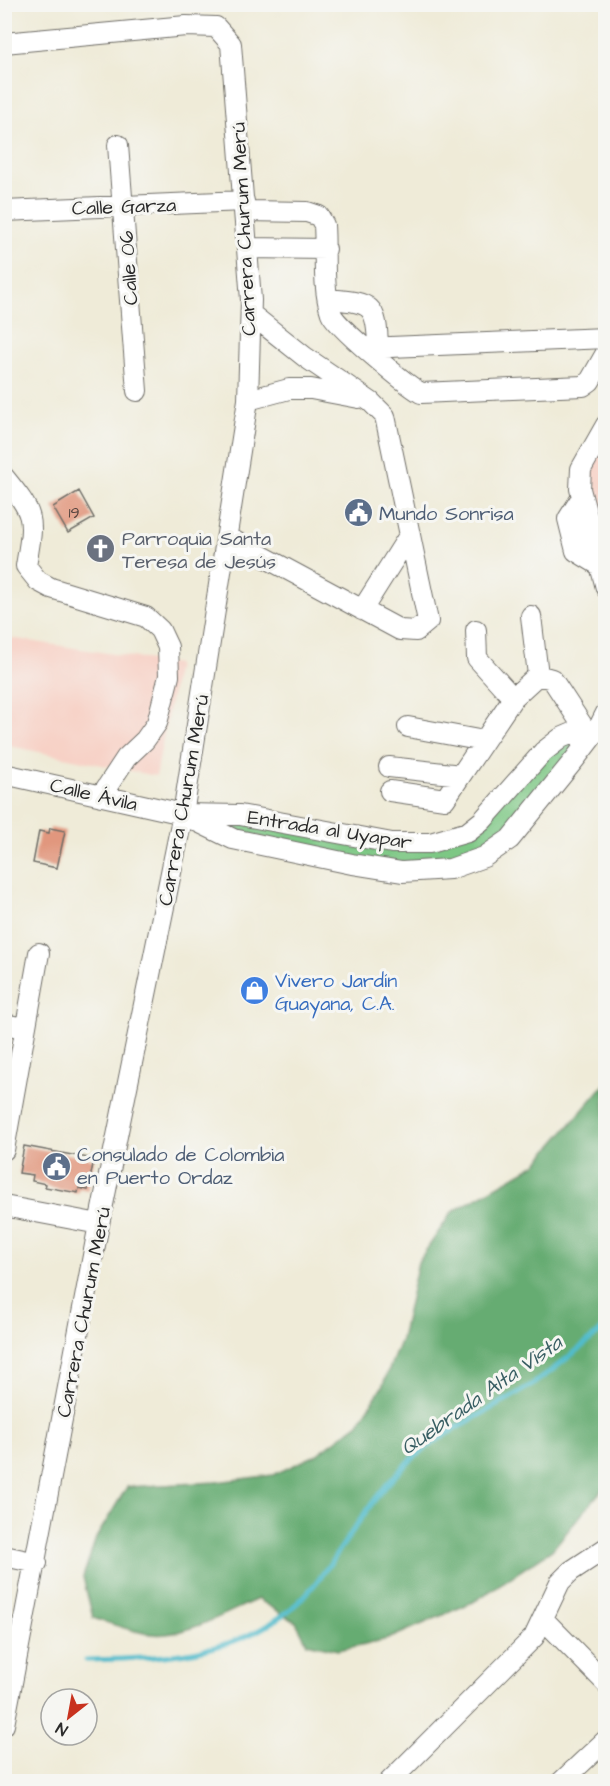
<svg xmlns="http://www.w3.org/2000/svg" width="610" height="1786" font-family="'Architects Daughter',sans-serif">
<rect width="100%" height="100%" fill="#f6f6f2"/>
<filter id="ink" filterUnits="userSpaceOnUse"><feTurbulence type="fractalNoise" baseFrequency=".0167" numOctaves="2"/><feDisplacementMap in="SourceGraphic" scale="12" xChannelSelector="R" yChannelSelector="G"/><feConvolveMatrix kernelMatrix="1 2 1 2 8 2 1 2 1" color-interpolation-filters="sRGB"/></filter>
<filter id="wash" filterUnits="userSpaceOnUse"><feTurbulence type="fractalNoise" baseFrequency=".008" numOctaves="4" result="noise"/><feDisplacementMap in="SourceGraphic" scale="24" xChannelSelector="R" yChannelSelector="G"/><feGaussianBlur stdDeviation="1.35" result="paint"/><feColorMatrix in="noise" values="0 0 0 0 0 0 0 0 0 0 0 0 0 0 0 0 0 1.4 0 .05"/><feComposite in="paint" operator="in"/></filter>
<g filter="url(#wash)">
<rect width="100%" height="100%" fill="#efebd8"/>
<path fill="#f7d1c6" d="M 605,426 L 605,589 L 580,489 Z
M 4,637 L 177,664 L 156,776 L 5,745 Z"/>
<path fill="#7dc784" stroke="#547958" stroke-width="1.5" d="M 598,729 L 526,822 L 468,863 L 352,864 L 183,814 L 392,843 L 449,839 L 543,752 Z"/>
<path fill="#66ac72" stroke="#486c4e" stroke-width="1.5" d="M 605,1084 L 605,1486 L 552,1550 L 475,1601 L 388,1639 L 338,1650 L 307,1643 L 296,1622 L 258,1599 C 230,1611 195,1631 166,1634 C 146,1637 112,1624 93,1618 L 83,1577 L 96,1538 L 127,1487 L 216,1482 L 273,1475 L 316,1455 L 359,1423 L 382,1387 L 401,1339 L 418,1262 L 452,1212 L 536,1164 Z"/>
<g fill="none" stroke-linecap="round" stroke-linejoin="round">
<path stroke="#51bccc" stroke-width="5" d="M 86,1660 C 169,1658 257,1656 314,1585 C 346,1545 372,1494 411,1460 C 446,1429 495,1409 534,1383 C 559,1366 582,1346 606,1327"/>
</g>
<g id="blocks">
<path fill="#e1977e" d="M 79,491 L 94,518 L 68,533 L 53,507 Z
M 50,828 L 65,831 L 57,868 L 33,863 L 39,831 L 49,833 Z
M 24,1146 L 94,1159 L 88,1190 L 79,1188 L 78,1193 L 45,1187 L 46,1184 L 32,1181 L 33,1175 L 19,1173 Z"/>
</g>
</g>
<g filter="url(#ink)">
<use href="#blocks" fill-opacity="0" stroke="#706e68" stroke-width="1.5"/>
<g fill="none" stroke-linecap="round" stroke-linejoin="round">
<defs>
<path id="minor" d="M 4,43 L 186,26 L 216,27 L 231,44 L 251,300 L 248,400 L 183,814 L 99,1224 L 4,1725
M 118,145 L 137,391
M 4,211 L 244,201
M 245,211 L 307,212 L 319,216 L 324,225 C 326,253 322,287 331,313 C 336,327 407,385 421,393 L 583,386 L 590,381 L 606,353
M 247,248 L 326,249
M 328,299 C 370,303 377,302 378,347
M 366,348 L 606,338
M 248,400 L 289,389 L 311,389 L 359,398
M 606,425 L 581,469 L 580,489 L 606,588
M 4,477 C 36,516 34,518 26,566 L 38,581 L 51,588 L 146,617 L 160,630 L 168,647 L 169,676 L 157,723 L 145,740 L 126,758 L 101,796
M 582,497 L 568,519 L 576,551 L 599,565
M 227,537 L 400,630 L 416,631 L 428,621 L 385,416 L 371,402 L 305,357 L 251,314
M 362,610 L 410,534
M 531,616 L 538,675
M 476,630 L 477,658 L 513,698
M 408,727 L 484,741
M 389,767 L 461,775
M 4,774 L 183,814 L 240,815 L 392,843 L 430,843 L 468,832 L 482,821 L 543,752 L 561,738 L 575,732 L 598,729
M 390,791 L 445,799 L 513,698 L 538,675 L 552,679 L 586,731
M 188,817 L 233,839 L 352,864 L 402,872 L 450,869 L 484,857 L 510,839 L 575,759 L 598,729 L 606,713
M 4,1024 L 24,1028
M 4,1150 L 39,953
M 4,1206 L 99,1224
M 4,1556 L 37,1563
M 544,1620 L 606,1683
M 389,1782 L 534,1637 L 560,1582 L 571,1571 L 606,1548
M 561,1782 L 606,1740"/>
</defs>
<use href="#minor" stroke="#706e68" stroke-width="22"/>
<use href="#minor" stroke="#fff" stroke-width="20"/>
</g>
</g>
<defs>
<symbol id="civic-disc" viewBox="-11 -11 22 22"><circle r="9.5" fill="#5c6f8a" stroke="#f6f6f2"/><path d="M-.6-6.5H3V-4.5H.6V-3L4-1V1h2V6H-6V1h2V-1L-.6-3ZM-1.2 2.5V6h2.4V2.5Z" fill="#fff"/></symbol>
<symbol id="church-disc" viewBox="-11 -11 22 22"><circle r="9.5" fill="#6b7280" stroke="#f6f6f2"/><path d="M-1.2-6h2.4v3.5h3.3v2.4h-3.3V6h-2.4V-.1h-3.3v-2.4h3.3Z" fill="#fff"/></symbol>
<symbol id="shop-disc" viewBox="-11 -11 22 22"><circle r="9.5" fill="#3f7fe0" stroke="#f6f6f2"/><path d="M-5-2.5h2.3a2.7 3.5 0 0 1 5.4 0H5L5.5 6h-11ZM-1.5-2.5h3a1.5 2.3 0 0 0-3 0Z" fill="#fff"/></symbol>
</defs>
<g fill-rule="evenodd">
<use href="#civic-disc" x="342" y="496" width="33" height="33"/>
<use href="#church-disc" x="84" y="532" width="33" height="33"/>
<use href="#shop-disc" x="238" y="974" width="33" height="33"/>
<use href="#civic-disc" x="40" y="1150" width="33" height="33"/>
</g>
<g text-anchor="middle" stroke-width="6" stroke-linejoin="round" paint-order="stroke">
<g font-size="16" fill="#584640">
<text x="74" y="518">19</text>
</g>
<g font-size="20" fill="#2b2b2b" stroke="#f6f6f2">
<text transform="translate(124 206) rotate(-2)" y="7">Calle Garza</text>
<text transform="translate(243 229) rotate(-93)" y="7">Carrera Churum Merú</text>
<text transform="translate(128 268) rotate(-94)" y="7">Calle 06</text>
<text transform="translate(94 794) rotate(13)" y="7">Calle Ávila</text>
<text transform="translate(183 800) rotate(-80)" y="7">Carrera Churum Merú</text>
<text transform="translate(330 829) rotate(9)" y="7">Entrada al Uyapar</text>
<text transform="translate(83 1312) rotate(-79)" y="7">Carrera Churum Merú</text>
</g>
<g font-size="20" fill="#4e5e75" stroke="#f6f6f2" text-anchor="start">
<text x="379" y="520">Mundo Sonrisa</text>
<text x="77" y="1161">Consulado de Colombia<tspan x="77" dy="23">en Puerto Ordaz</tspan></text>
</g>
<g font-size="20" fill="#5b616d" stroke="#f6f6f2" text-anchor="start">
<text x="122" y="545">Parroquia Santa<tspan x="122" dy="23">Teresa de Jesús</tspan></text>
</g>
<g font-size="20" fill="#366cbe" stroke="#f6f6f2" text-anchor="start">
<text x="275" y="987">Vivero Jardín<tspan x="275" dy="23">Guayana, C.A.</tspan></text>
</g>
<g font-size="21" font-style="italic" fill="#385e63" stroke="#f6f6f2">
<text transform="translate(481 1395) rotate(-35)" y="7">Quebrada Alta Vista</text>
</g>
</g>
<rect width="610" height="1786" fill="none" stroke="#f6f6f2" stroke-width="24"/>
<g transform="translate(69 1717) rotate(211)"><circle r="28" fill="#f6f6f2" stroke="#a5a5a2" stroke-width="1.5"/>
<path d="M0-4.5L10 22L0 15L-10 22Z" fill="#c8321e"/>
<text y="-9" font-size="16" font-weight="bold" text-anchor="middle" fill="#2b2b2b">N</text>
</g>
</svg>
